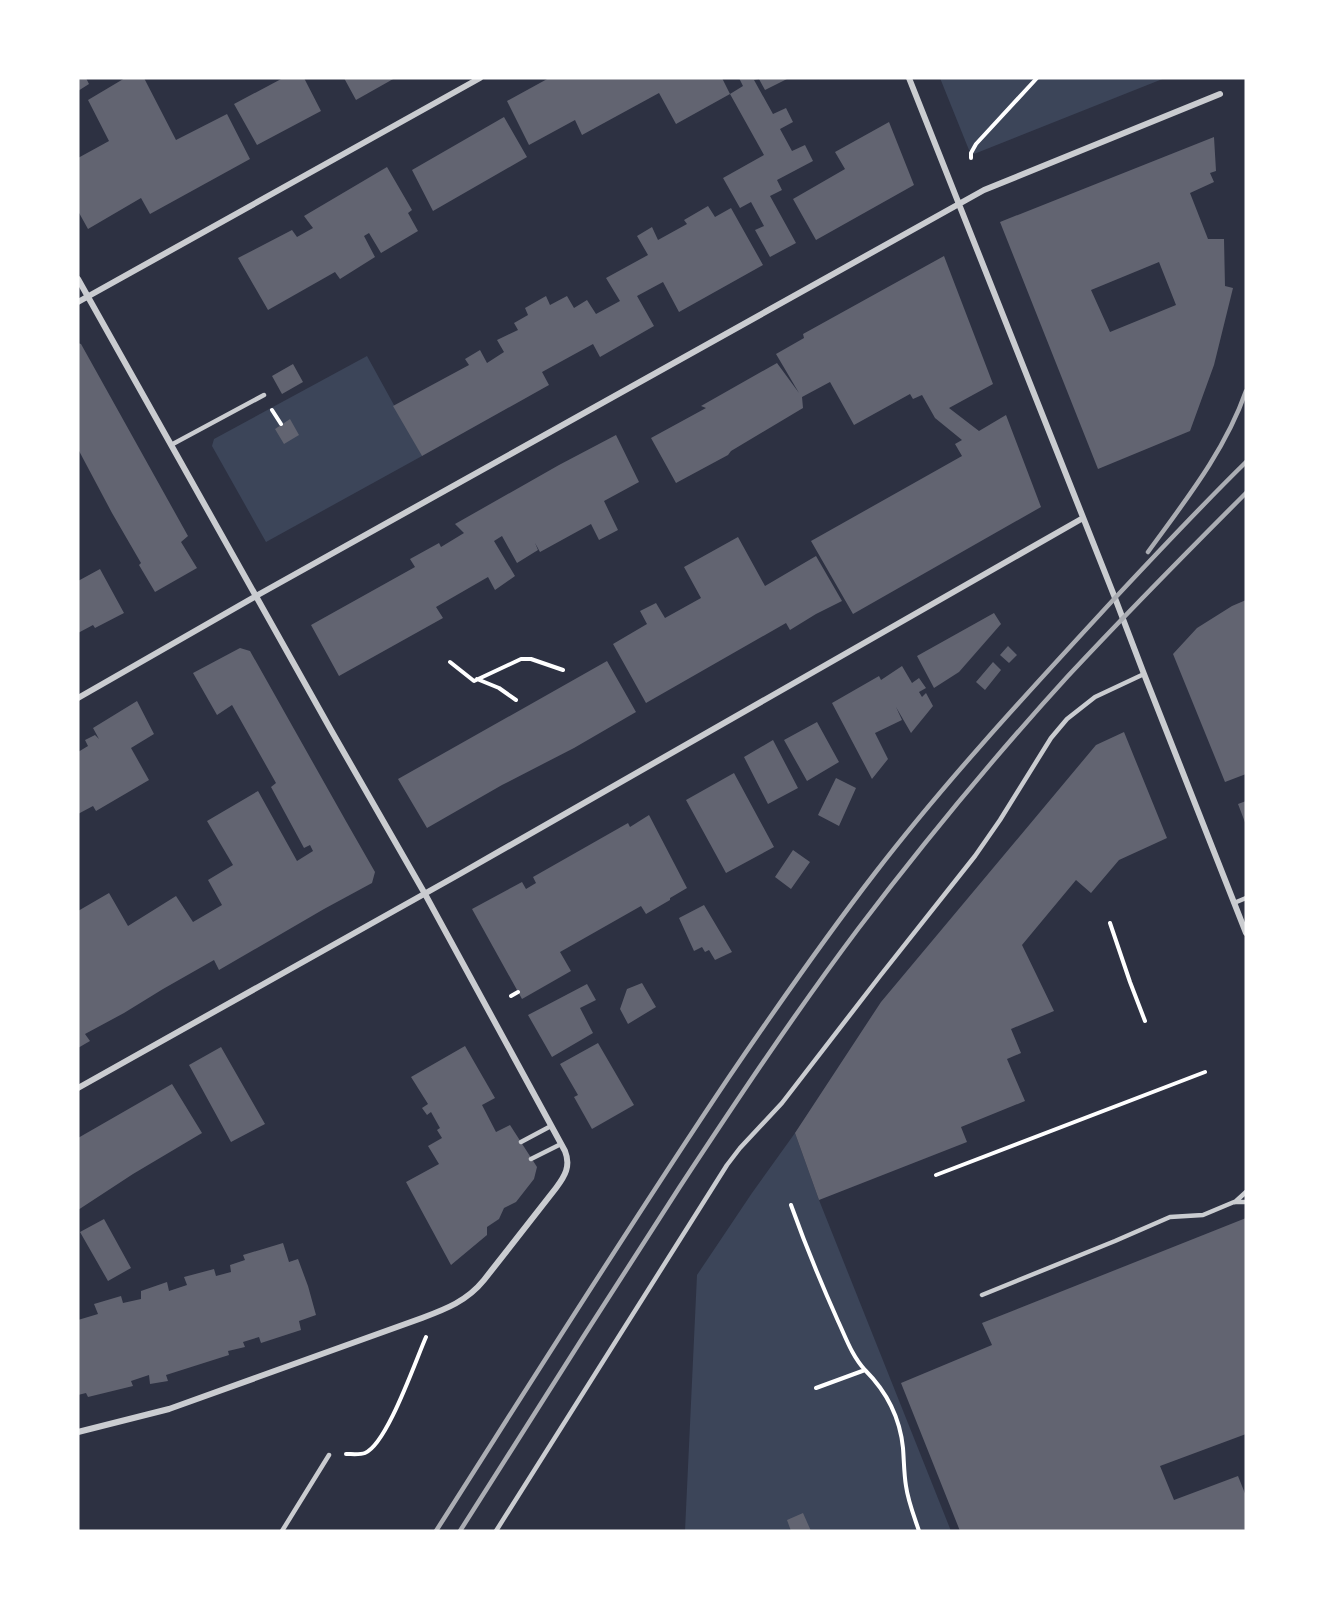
<svg xmlns="http://www.w3.org/2000/svg" width="1324" height="1609" font-family="'Nunito Sans',sans-serif">
<rect width="100%" height="100%" fill="#2d3142"/>
<path fill="#3c4559" d="M 940,78 L 1165,78 L 974,154 L 969,150 Z
M 367,356 L 422,456 L 266,542 L 212,446 L 214,439 Z
M 795,1133 L 819,1200 L 951,1531 L 685,1531 L 697,1275 L 752,1193 Z"/>
<path fill="#626471" fill-rule="evenodd" d="M 78,78 L 86,78 L 89,84 L 78,91 Z
M 125,78 L 144,78 L 176,140 L 227,114 L 250,159 L 150,214 L 141,198 L 88,229 L 78,211 L 78,158 L 109,141 L 88,100 Z
M 283,78 L 304,78 L 321,111 L 257,145 L 234,104 Z
M 344,78 L 395,78 L 356,100 Z
M 549,78 L 722,78 L 730,94 L 676,124 L 659,93 L 582,135 L 575,120 L 529,145 L 507,101 Z
M 739,78 L 789,78 L 765,90 L 759,79 L 754,80 L 773,114 L 786,108 L 793,122 L 780,129 L 792,151 L 805,145 L 813,161 L 777,180 L 782,190 L 770,196 L 796,243 L 770,257 L 755,230 L 764,226 L 751,202 L 740,208 L 723,178 L 764,155 L 730,94 L 743,86 Z
M 504,117 L 527,157 L 433,211 L 412,170 Z
M 889,122 L 914,185 L 816,240 L 793,199 L 845,169 L 835,152 Z
M 1214,137 L 1216,171 L 1210,173 L 1214,182 L 1190,193 L 1208,239 L 1224,239 L 1225,286 L 1233,288 L 1214,365 L 1190,431 L 1098,469 L 1000,222 ZM 1159,262 L 1176,305 L 1110,332 L 1091,290 Z
M 387,167 L 412,210 L 408,213 L 418,231 L 381,253 L 369,233 L 364,236 L 375,257 L 340,279 L 335,272 L 268,310 L 238,258 L 292,230 L 297,237 L 313,228 L 304,216 Z
M 708,206 L 715,217 L 731,208 L 763,265 L 679,312 L 663,282 L 637,296 L 654,326 L 600,357 L 593,344 L 542,372 L 549,385 L 422,456 L 393,406 L 469,365 L 465,359 L 480,350 L 487,363 L 504,352 L 497,340 L 518,330 L 514,323 L 528,315 L 525,308 L 546,296 L 550,305 L 567,296 L 574,308 L 587,300 L 596,314 L 620,301 L 606,278 L 648,255 L 637,236 L 652,227 L 658,240 L 687,224 L 684,220 Z
M 944,256 L 993,384 L 949,408 L 979,431 L 1006,415 L 1041,507 L 853,614 L 811,541 L 962,456 L 955,444 L 962,440 L 935,418 L 922,395 L 913,399 L 910,394 L 854,425 L 830,382 L 802,397 L 803,408 L 731,451 L 728,455 L 676,483 L 651,438 L 706,408 L 701,406 L 777,363 L 799,393 L 776,354 L 804,338 L 803,334 Z
M 78,343 L 81,344 L 188,536 L 181,542 L 197,568 L 155,592 L 139,565 L 141,563 L 112,513 L 78,449 Z
M 293,364 L 303,382 L 282,394 L 272,376 Z
M 290,419 L 299,435 L 284,444 L 275,429 Z
M 616,435 L 639,482 L 604,501 L 618,530 L 599,540 L 591,524 L 540,552 L 535,543 L 538,550 L 517,563 L 502,536 L 494,541 L 515,576 L 495,590 L 488,577 L 436,607 L 443,618 L 339,676 L 311,625 L 415,567 L 410,559 L 439,543 L 441,547 L 464,533 L 455,524 L 559,465 Z
M 738,537 L 765,586 L 816,556 L 842,601 L 816,614 L 790,630 L 786,623 L 646,703 L 613,644 L 647,624 L 640,611 L 656,603 L 665,618 L 701,598 L 684,567 Z
M 100,569 L 124,613 L 95,628 L 93,625 L 78,633 L 78,581 Z
M 1246,600 L 1246,774 L 1225,782 L 1173,654 L 1197,628 L 1232,606 Z
M 994,613 L 1001,624 L 959,672 L 934,688 L 917,656 Z
M 1008,646 L 1017,655 L 1009,663 L 1000,655 Z
M 240,648 L 250,651 L 347,823 L 375,872 L 372,883 L 324,909 L 219,970 L 214,960 L 163,989 L 124,1013 L 85,1034 L 90,1041 L 78,1048 L 78,911 L 109,893 L 128,926 L 176,896 L 193,922 L 222,905 L 208,880 L 233,865 L 207,821 L 258,791 L 297,861 L 313,851 L 310,845 L 304,848 L 271,787 L 276,783 L 232,705 L 217,715 L 193,673 Z
M 607,661 L 636,712 L 574,748 L 502,785 L 427,828 L 398,779 Z
M 993,662 L 1001,670 L 985,690 L 976,682 Z
M 902,666 L 912,683 L 919,678 L 926,688 L 919,692 L 922,697 L 926,693 L 933,706 L 911,733 L 896,707 L 902,720 L 875,733 L 888,759 L 872,779 L 832,703 L 879,676 L 881,680 Z
M 137,701 L 154,734 L 131,748 L 149,780 L 96,811 L 93,806 L 78,814 L 78,752 L 88,746 L 85,740 L 95,735 L 99,739 L 93,728 Z
M 817,722 L 839,762 L 807,781 L 784,740 Z
M 1124,732 L 1167,838 L 1119,860 L 1091,893 L 1076,880 L 1022,945 L 1054,1011 L 1011,1029 L 1021,1053 L 1007,1059 L 1025,1101 L 961,1127 L 967,1142 L 819,1200 L 795,1133 L 881,1002 L 1096,745 Z
M 773,740 L 798,788 L 768,804 L 744,757 Z
M 734,773 L 774,847 L 726,873 L 686,800 Z
M 836,778 L 856,788 L 839,826 L 818,815 Z
M 1246,801 L 1246,825 L 1238,804 Z
M 649,815 L 687,888 L 670,898 L 670,900 L 646,914 L 641,906 L 560,952 L 571,971 L 522,999 L 472,909 L 522,882 L 526,889 L 536,883 L 533,877 L 628,823 L 630,827 Z
M 793,850 L 810,862 L 791,889 L 775,877 Z
M 704,905 L 732,952 L 715,960 L 709,950 L 705,952 L 702,947 L 694,951 L 679,918 Z
M 642,983 L 656,1007 L 628,1024 L 620,1009 L 627,989 Z
M 587,984 L 596,1000 L 580,1008 L 593,1033 L 552,1057 L 528,1015 Z
M 598,1043 L 634,1105 L 592,1129 L 574,1097 L 578,1095 L 560,1064 Z
M 465,1046 L 495,1098 L 482,1105 L 496,1132 L 510,1125 L 537,1167 L 534,1179 L 516,1202 L 504,1208 L 499,1219 L 487,1227 L 487,1235 L 451,1265 L 406,1182 L 439,1164 L 428,1146 L 442,1138 L 437,1130 L 440,1128 L 431,1112 L 427,1115 L 422,1108 L 428,1104 L 411,1077 Z
M 221,1047 L 265,1124 L 231,1142 L 189,1065 Z
M 172,1084 L 202,1133 L 133,1174 L 78,1210 L 78,1138 Z
M 1246,1218 L 1246,1434 L 1160,1466 L 1174,1500 L 1238,1476 L 1246,1496 L 1246,1531 L 960,1531 L 901,1383 L 992,1345 L 982,1323 Z
M 104,1219 L 131,1268 L 108,1281 L 80,1232 Z
M 283,1243 L 289,1262 L 298,1259 L 308,1286 L 316,1315 L 299,1321 L 301,1330 L 261,1343 L 259,1337 L 243,1342 L 245,1347 L 228,1351 L 229,1355 L 166,1375 L 168,1381 L 150,1384 L 149,1375 L 131,1381 L 133,1386 L 88,1397 L 86,1393 L 78,1395 L 78,1320 L 98,1314 L 94,1304 L 121,1296 L 123,1303 L 141,1299 L 141,1291 L 167,1282 L 169,1291 L 187,1285 L 184,1277 L 214,1269 L 216,1276 L 231,1272 L 230,1265 L 245,1260 L 243,1255 Z
M 803,1513 L 811,1531 L 791,1531 L 787,1520 Z"/>
<g fill="none" stroke-linecap="round" stroke-linejoin="round">
<path stroke="#fff" stroke-width="4" d="M 971,158 L 971,153 L 976,144 L 1037,78
M 272,410 L 281,424
M 450,662 L 474,681 L 521,659 L 531,659 L 563,670
M 477,679 L 499,688 L 516,700
M 1110,923 L 1130,982 L 1145,1021
M 511,996 L 518,992
M 936,1175 L 1205,1072
M 791,1205 C 805,1244 821,1283 838,1321 C 846,1338 852,1356 865,1370
M 816,1388 L 865,1370 C 886,1391 900,1418 903,1448 C 904,1461 904,1474 906,1486 C 908,1501 914,1516 919,1531
M 346,1454 C 352,1454 360,1455 365,1453 C 387,1444 415,1362 426,1337"/>
<path stroke="#caccd0" stroke-width="4.5" d="M 171,445 L 264,395
M 1234,903 L 1246,898
M 521,1142 L 551,1126
M 531,1159 L 561,1144
M 1235,1202 L 1246,1192
M 982,1295 L 1115,1241 L 1170,1217 L 1203,1215 L 1234,1202 L 1246,1202
M 282,1531 L 329,1455
M 496,1531 L 727,1165 L 740,1148 L 782,1103 L 880,976 L 975,856 L 1000,820 L 1051,738 L 1067,719 L 1095,697 L 1144,674"/>
<path stroke="#caccd0" stroke-width="6" d="M 909,78 L 1115,598 L 1144,674 L 1246,933
M 78,279 L 331,730 L 425,894 L 565,1151 C 571,1166 565,1176 556,1188 L 484,1280 C 467,1301 446,1309 422,1318 L 169,1409 L 78,1432
M 78,302 L 480,78
M 78,698 L 256,596 L 984,190 L 1220,94
M 78,1088 L 458,875 L 1083,518"/>
<path stroke="#abadb3" stroke-width="4.5" d="M 1148,552 C 1185,501 1225,451 1246,391
M 436,1531 C 533,1379 629,1226 729,1077 C 776,1008 824,939 875,873 C 949,777 1032,688 1115,598 C 1158,552 1201,506 1246,462
M 460,1531 C 533,1416 605,1302 679,1188 C 737,1100 795,1013 858,929 C 924,842 994,757 1068,676 C 1126,614 1186,553 1246,493"/>
</g>
<rect width="1324" height="1609" fill="none" stroke="#ffffff" stroke-width="159"/>
</svg>
